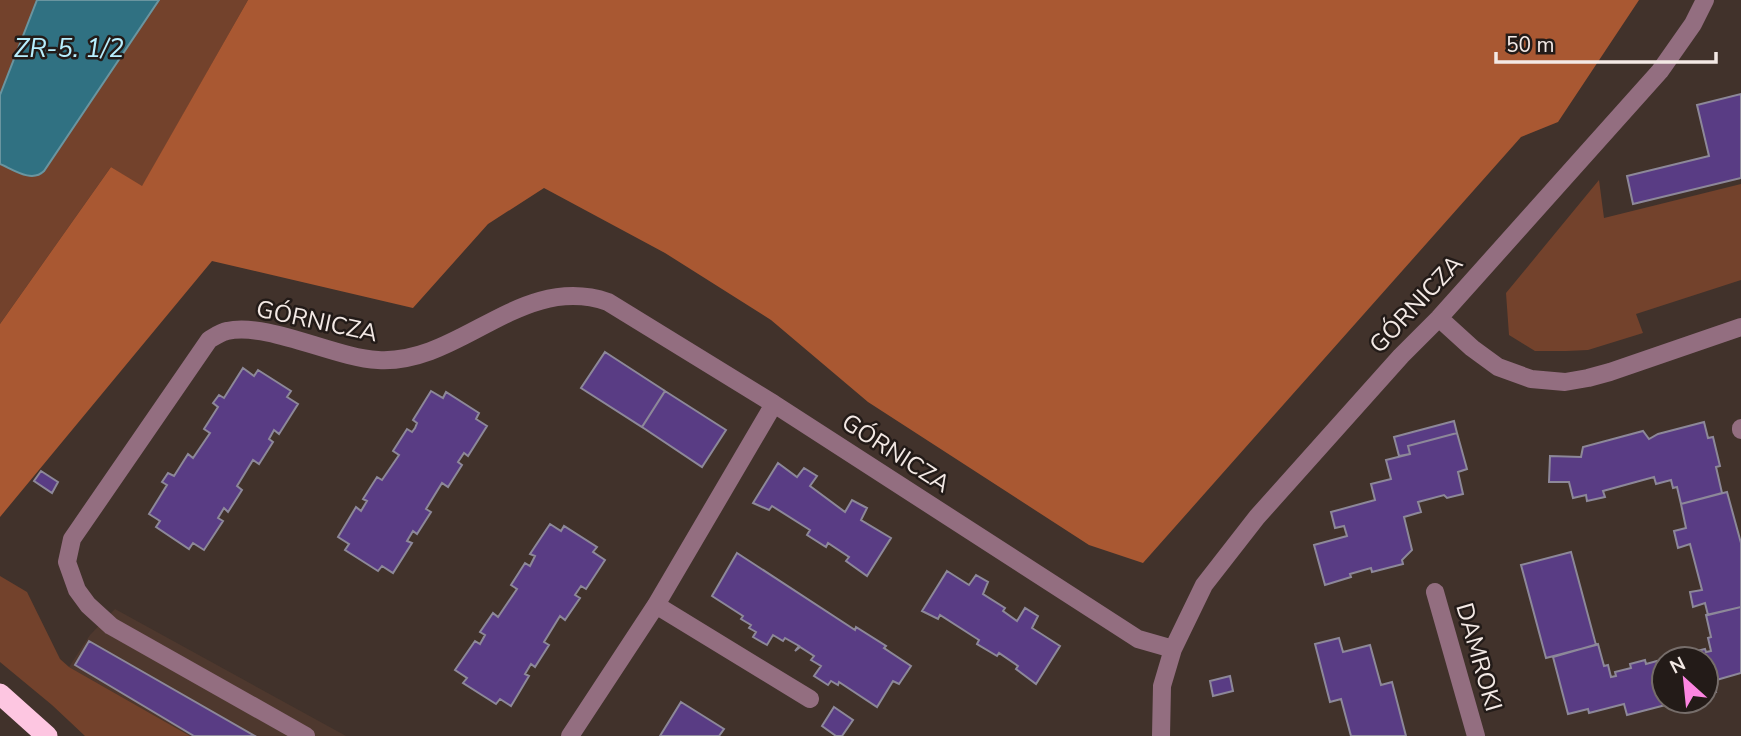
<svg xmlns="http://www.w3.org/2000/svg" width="1741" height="736" font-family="'Nunito Sans',sans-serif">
<rect width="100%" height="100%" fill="#41322b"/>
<path fill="#4e382e" d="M 115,609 L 346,736 L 190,736 L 69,667 L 90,635 Z"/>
<path fill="#73422c" d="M 0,0 L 37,0 L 0,95 Z
M 159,0 L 248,0 L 142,187 L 111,167 L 0,324 L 0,164 L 27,176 L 42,174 Z
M 1599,180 L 1604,218 L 1741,184 L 1741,280 L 1636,314 L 1643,333 L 1588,350 L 1566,351 L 1535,351 L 1509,335 L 1506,293 Z
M 0,576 L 27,592 L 60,659 L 69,667 L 190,736 L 85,736 L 52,705 L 0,662 Z"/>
<path fill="#a95832" d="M 248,0 L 1639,0 L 1558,122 L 1521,137 L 1143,563 L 1089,545 L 868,402 L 771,320 L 665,253 L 544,188 L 488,224 L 413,308 L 212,261 L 0,517 L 0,324 L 111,167 L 142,186 Z"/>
<path fill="#307182" stroke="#6a95a0" stroke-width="2" d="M 37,0 L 159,0 L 44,171 C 32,183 14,170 0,164 L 0,95 Z"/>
<path fill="#593c84" stroke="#8d8899" stroke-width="2" d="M 1741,94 L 1741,178 L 1633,204 L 1627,176 L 1709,156 L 1697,105 Z
M 605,352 L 665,391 L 642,427 L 581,388 Z
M 243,368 L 254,376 L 258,370 L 291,391 L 287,397 L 298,404 L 279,434 L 274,430 L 269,439 L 273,442 L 259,464 L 253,460 L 237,486 L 242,490 L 228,512 L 224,508 L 218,518 L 223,521 L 204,550 L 193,543 L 189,549 L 156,527 L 160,521 L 149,514 L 167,485 L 162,482 L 168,473 L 174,476 L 188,454 L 193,458 L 210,433 L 204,429 L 218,407 L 213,403 L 219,395 L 224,398 Z
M 431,391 L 443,398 L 446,392 L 479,413 L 476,419 L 487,426 L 468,456 L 464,453 L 458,462 L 462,465 L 448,487 L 442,483 L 426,509 L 431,512 L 417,534 L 413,531 L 407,541 L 412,543 L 393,573 L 382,566 L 378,571 L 345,550 L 349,544 L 338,537 L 356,507 L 361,511 L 367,501 L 363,499 L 377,477 L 382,480 L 399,455 L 393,451 L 407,429 L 412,432 L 415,428 L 417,423 L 413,420 Z
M 665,391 L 726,430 L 702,467 L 642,427 Z
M 1454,421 L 1457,433 L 1408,446 L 1410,454 L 1399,456 L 1394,437 Z
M 1704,422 L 1708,438 L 1713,437 L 1720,466 L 1716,467 L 1722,493 L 1681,504 L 1677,487 L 1673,488 L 1671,480 L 1656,484 L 1654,477 L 1603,491 L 1605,497 L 1587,501 L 1586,495 L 1573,498 L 1569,482 L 1549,482 L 1550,456 L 1581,457 L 1583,447 L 1643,431 L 1649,439 L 1658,434 Z
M 1457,433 L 1467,469 L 1458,472 L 1463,494 L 1447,498 L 1444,495 L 1418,502 L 1421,512 L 1404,517 L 1412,550 L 1402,560 L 1403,564 L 1372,572 L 1371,568 L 1350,574 L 1351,577 L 1325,585 L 1314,545 L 1347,536 L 1344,526 L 1335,528 L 1331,512 L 1375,500 L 1371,484 L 1391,479 L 1386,460 L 1410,454 L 1408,446 Z
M 778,463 L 797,477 L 804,468 L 817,476 L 810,486 L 845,512 L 852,500 L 867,508 L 861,520 L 891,538 L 867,576 L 846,561 L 849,557 L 828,543 L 826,547 L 807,535 L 810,530 L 772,506 L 769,510 L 753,503 Z
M 41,471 L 58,482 L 52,493 L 34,481 Z
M 1727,492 L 1741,543 L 1741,607 L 1708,615 L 1705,603 L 1693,607 L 1690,592 L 1702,590 L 1690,544 L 1678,548 L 1674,531 L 1686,528 L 1681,504 Z
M 550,524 L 561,531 L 564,526 L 597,547 L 593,552 L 605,560 L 586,589 L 581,586 L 575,595 L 580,598 L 565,620 L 560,616 L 544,642 L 549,645 L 535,667 L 531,664 L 525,674 L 529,676 L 511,706 L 500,699 L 496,704 L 463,683 L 467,678 L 455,670 L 475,641 L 480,644 L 485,635 L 480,632 L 493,613 L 498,617 L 517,589 L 511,585 L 525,563 L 530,566 L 535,556 L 530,554 Z
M 1571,552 L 1596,645 L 1546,658 L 1521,565 Z
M 737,553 L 855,630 L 856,627 L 886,646 L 884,648 L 911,666 L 899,684 L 893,681 L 877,707 L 839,682 L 838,685 L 831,681 L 828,685 L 814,676 L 821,666 L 811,660 L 814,656 L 800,647 L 795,651 L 799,646 L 785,638 L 783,641 L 773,635 L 767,645 L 753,637 L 756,632 L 749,628 L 751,625 L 741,619 L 743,616 L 712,596 Z
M 947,571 L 969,585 L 976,575 L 988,582 L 983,594 L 1005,608 L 1003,611 L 1017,621 L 1025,608 L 1038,616 L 1032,628 L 1060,646 L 1036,684 L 1016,669 L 1018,666 L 999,653 L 997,656 L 977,644 L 979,640 L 940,615 L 938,619 L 922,611 Z
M 1741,607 L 1741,673 L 1713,681 L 1716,692 L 1706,694 L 1706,659 L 1665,659 L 1674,656 L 1673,653 L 1688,649 L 1689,653 L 1705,649 L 1706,652 L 1711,651 L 1708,638 L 1711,637 L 1706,615 Z
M 1339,638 L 1343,652 L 1370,645 L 1381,685 L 1392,682 L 1406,736 L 1351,736 L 1341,699 L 1330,702 L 1315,644 Z
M 89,641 L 255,736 L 194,736 L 75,665 Z
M 1598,644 L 1604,666 L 1608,665 L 1611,677 L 1616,676 L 1615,672 L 1631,668 L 1630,664 L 1645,660 L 1646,664 L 1664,659 L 1664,701 L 1681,701 L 1627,715 L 1624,704 L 1589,713 L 1588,709 L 1568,714 L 1553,657 Z
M 1230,676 L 1233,691 L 1213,696 L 1210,681 Z
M 681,702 L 724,729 L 719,736 L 660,736 Z
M 834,707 L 853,720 L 842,736 L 836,736 L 822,726 Z"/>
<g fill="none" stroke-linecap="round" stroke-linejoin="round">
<path stroke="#936e80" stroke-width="18" d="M 1439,318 L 1472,348 L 1498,367 L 1531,379 L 1565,382 L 1588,378 L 1610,372 L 1741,327
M 1741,428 L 1741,430
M 1435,592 L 1476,736
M 656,605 L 810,699
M 306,736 L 111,626 L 88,605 L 77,590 L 67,562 L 72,539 L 209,340 C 214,337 221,332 227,331 C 268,322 335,358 378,360 C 460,365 521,272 608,302 L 774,404 L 1138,639 L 1173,649
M 570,736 L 656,605 L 774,404
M 1161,736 L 1162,686 L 1173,649 L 1204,585 L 1257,517 L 1401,356 L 1439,318 L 1660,71 L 1693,24 L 1705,0"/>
<path stroke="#fdc6e1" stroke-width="21" d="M 0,694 L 47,736"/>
</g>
<g text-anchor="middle" stroke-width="5" stroke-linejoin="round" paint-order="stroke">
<g font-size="24" fill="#f3e9e5" stroke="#231b18">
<text transform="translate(1416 304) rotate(-47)" y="8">GÓRNICZA</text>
<text transform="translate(317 321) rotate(12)" y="8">GÓRNICZA</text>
<text transform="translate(896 453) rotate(33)" y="8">GÓRNICZA</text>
<text transform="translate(1479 657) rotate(74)" y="8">DAMROKI</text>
</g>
<g font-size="26" font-style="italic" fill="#b8effe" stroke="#231b18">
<text x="69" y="57">ZR-5. 1/2</text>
</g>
</g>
<g transform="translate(1685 680) rotate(333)"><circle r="33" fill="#231b18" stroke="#766d6a" stroke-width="2"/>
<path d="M0-5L12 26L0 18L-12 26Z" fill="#fd86e2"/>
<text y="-10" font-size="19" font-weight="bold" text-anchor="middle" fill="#f3e9e5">N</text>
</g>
<path d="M1496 52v10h220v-10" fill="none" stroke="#f3e9e5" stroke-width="3.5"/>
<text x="1506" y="52" font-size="21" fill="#f3e9e5" stroke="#231b18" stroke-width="5" paint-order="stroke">50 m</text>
</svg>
